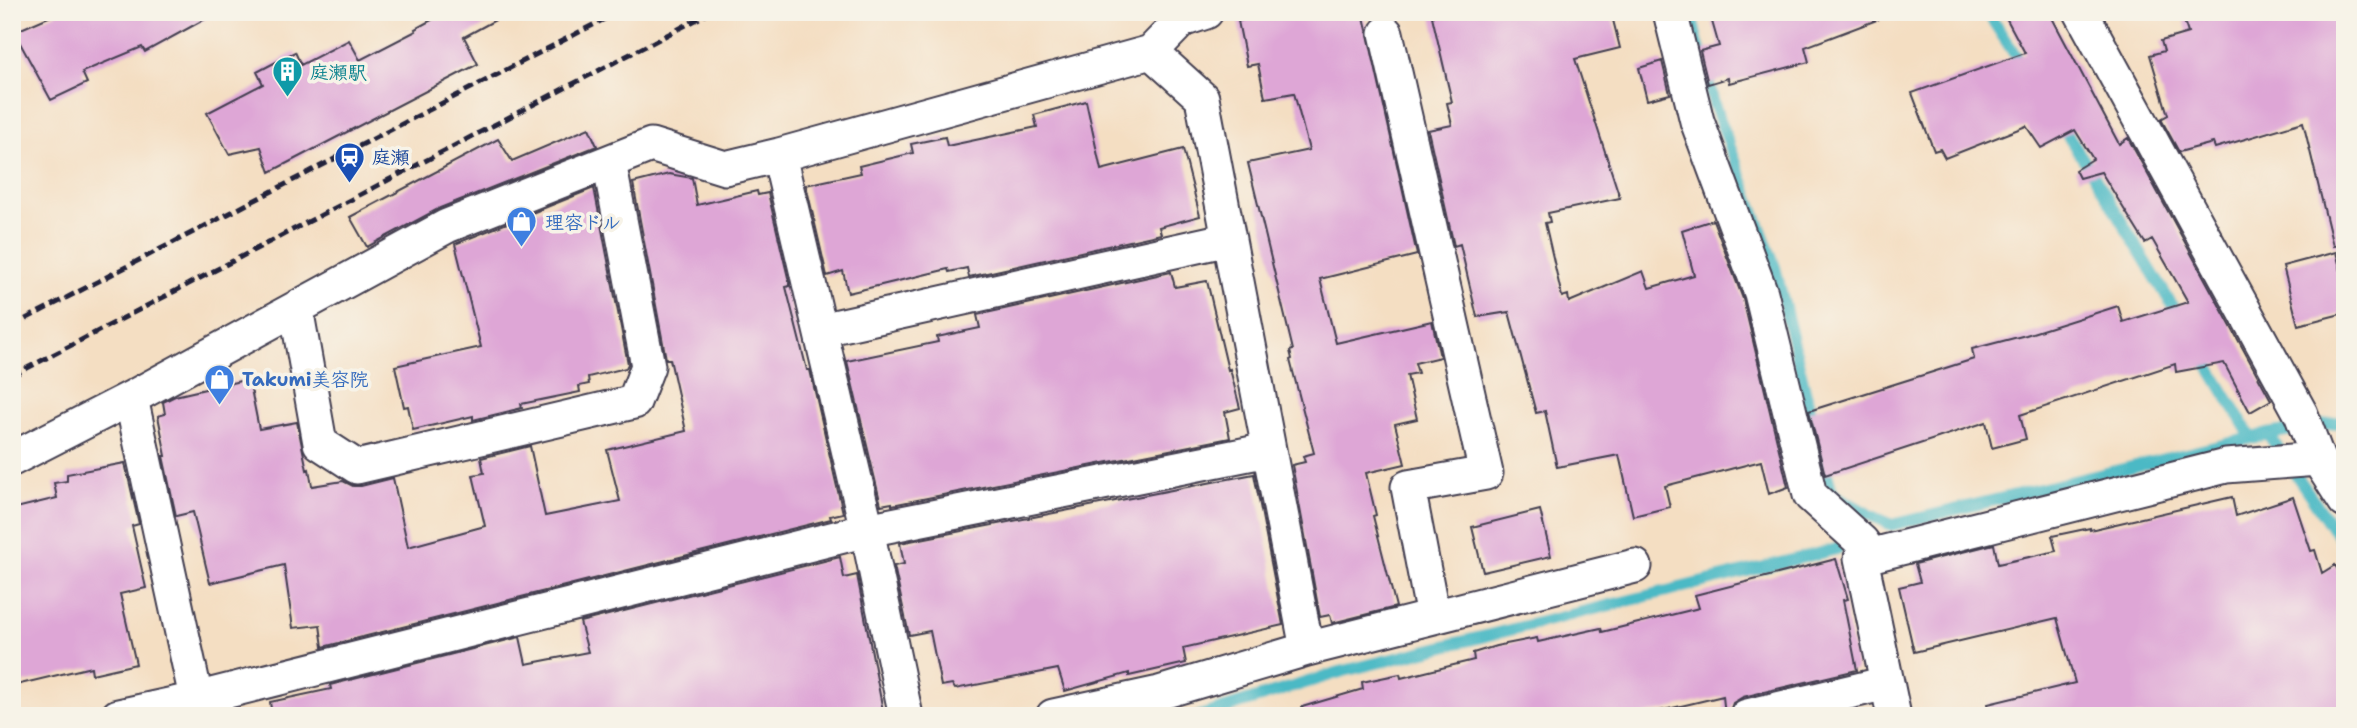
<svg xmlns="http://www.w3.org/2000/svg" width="2357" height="728" font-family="'Shantell Sans','Klee One',sans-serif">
<rect width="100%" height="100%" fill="#f7f3e8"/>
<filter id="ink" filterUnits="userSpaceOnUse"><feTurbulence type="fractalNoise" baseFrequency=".0143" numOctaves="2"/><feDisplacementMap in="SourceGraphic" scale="14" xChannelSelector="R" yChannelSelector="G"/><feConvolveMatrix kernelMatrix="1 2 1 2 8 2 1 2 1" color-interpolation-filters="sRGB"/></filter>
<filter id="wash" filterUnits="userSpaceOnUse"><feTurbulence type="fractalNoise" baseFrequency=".00686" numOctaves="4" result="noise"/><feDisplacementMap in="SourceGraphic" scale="28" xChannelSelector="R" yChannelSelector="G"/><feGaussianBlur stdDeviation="1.57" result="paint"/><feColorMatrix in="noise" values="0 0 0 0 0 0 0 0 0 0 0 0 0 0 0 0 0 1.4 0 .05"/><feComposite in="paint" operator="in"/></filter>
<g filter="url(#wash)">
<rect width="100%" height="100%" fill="#f4dec2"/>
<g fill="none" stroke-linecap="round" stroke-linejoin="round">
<path stroke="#4cb9c5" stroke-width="12" d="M 1690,12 L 1714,104 L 1775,267 L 1814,427
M 1987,12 L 2025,70
M 2058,121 L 2093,174 L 2181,320
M 2201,353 L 2251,437
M 2345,421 L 2268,434 L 2345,546
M 1822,458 L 1833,494 L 1870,515 L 1892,525 L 2268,434
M 1200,716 L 1340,672 L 1837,549 L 1851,534"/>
</g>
<g id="blocks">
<path fill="#dea6d6" d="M 60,12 L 218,12 L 145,52 L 142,47 L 82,72 L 87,83 L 51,100 L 14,32 Z
M 446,12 L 510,12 L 464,37 L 478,64 L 270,172 L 261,147 L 229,154 L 207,113 L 263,84 L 257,72 L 295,52 L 301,65 L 349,40 L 360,60 L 416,31 L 415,29 Z
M 1283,12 L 1363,12 L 1417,255 L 1320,279 L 1336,343 L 1432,321 L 1440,357 L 1415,363 L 1418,373 L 1407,375 L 1417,419 L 1395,424 L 1405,464 L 1366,473 L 1376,515 L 1373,516 L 1396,607 L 1332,623 L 1330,615 L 1320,617 L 1292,465 L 1305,462 L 1303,456 L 1314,453 L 1290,360 L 1292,359 L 1290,351 L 1293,350 L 1248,163 L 1309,150 L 1294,93 L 1265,98 L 1258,64 L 1247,66 L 1238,21 Z
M 1431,12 L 1611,12 L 1620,48 L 1575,59 L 1620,198 L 1548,213 L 1550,222 L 1545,223 L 1562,297 L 1568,295 L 1569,302 L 1643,271 L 1649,288 L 1694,275 L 1682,230 L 1713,220 L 1743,299 L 1788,487 L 1769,494 L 1761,461 L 1665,486 L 1670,507 L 1633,516 L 1619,455 L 1557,467 L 1545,411 L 1536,413 L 1509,312 L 1477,317 L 1460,244 L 1454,246 L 1428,130 L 1452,125 L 1447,103 L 1452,102 Z
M 1731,12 L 1890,12 L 1890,15 L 1805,47 L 1809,62 L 1729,83 L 1728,78 L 1708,84 L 1700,51 L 1719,46 L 1711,18 Z
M 2003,12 L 2049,12 L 2119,144 L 2128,138 L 2271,400 L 2250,412 L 2224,363 L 2176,372 L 2175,364 L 2020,415 L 2026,439 L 1992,448 L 1986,422 L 1825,475 L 1809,411 L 1974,359 L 1972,349 L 2026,335 L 2118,306 L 2123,322 L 2188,302 L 2152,239 L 2145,243 L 2101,172 L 2079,178 L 2075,170 L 2093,159 L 2075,130 L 2041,148 L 2026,126 L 1945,158 L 1940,149 L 1934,151 L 1912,93 L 2025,53 Z
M 2181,12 L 2345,12 L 2345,244 L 2333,246 L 2303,122 L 2215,148 L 2213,143 L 2179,152 L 2161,119 L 2168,115 L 2150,55 L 2164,51 L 2161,41 L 2188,33 Z
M 1662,61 L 1670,94 L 1647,100 L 1639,68 Z
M 1086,101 L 1101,170 L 1183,149 L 1200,216 L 1159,227 L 1161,234 L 969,277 L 967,268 L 949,272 L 948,269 L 848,293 L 843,271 L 827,276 L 806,185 L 861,173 L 859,166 L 913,153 L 911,144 L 945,137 L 947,146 L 1037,127 L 1034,115 Z
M 589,128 L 597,146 L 440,208 L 367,247 L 350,217 L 498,139 L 512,161 Z
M 669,174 L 692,178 L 697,205 L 757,191 L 758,195 L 768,193 L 790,286 L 786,287 L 807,370 L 810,370 L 843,513 L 830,516 L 831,519 L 323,647 L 320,625 L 293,628 L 284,565 L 210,583 L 193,512 L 176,516 L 163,456 L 166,456 L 158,416 L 165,414 L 163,402 L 175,396 L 249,379 L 259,429 L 297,422 L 307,470 L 309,469 L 312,486 L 343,481 L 353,486 L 361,486 L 393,478 L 408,547 L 485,526 L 473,475 L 484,473 L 481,458 L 530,446 L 545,516 L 620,501 L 607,450 L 686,431 L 670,359 L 666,359 L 633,183 Z
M 594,188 L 628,364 L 626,368 L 588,377 L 589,384 L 579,386 L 580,392 L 521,404 L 522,408 L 473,420 L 473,416 L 413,430 L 408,406 L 404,407 L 395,366 L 481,347 L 455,244 Z
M 2336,252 L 2345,287 L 2345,313 L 2298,325 L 2283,266 Z
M 1171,272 L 1175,287 L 1207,281 L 1228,370 L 1230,369 L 1240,408 L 1225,412 L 1230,438 L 892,505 L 892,503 L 881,505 L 847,361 L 938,342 L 937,337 L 980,328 L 977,315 Z
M 125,463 L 139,524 L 132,526 L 146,588 L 120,594 L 136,664 L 92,674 L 91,667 L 12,686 L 12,509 L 57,498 L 54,483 L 67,481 L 67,474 Z
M 1254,474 L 1283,625 L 1183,648 L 1186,663 L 1129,676 L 1129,673 L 1065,691 L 1058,669 L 955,689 L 952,684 L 941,686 L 930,631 L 909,635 L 894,566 L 904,564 L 900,543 Z
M 2232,497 L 2236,516 L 2293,497 L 2311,551 L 2315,550 L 2322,573 L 2335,565 L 2345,582 L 2345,716 L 1989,716 L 1988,704 L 2075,683 L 2057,618 L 1914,652 L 1899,587 L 1920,582 L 1915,564 L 1994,544 L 1998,564 L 2056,551 L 2052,536 L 2090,528 L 2090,530 Z
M 1540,510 L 1551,556 L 1483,572 L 1472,527 Z
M 840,557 L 844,578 L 857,575 L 884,716 L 272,716 L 270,702 L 331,689 L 330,685 L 520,637 L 526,664 L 588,652 L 580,622 Z
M 1836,559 L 1848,599 L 1843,600 L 1857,670 L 1743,697 L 1733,703 L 1728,716 L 1725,716 L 1723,696 L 1639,716 L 1304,716 L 1302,707 L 1363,689 L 1362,682 L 1400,674 L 1401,678 L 1474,660 L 1473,653 L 1496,646 L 1537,638 L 1538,642 L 1601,628 L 1602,632 L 1699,608 L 1695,595 Z"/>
</g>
</g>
<g filter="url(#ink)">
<use href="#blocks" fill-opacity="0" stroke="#423e4f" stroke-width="2"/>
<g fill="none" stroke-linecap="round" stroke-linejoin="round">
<defs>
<path id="minor" d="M 1670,12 L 1697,121 L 1761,293 L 1810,495 L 1862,542 L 1872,556
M 2081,12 L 2301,414 L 2318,459 L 2345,501
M 1386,33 L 1486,473 L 1408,487 L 1433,617
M 1151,52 L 1182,20 L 1206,12
M 779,155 L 867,530 L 906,716
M 296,308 L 320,443 L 357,467 L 634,402 L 648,366 L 609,162
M 820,330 L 1229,239
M 131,398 L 200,716
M 12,459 L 131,398 L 447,226 L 651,145 L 725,168 L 779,155 L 1151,52 L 1202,98 L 1307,649 L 1159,693 L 1053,716
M 1307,649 L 1635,566
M 118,716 L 196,699 L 867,530 L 1268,450
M 1747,716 L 1887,683
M 1894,716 L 1861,558 L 2226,466 L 2318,459"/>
</defs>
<use href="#minor" stroke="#423e4f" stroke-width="37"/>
<use href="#minor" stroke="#fff" stroke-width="33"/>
<path stroke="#22223b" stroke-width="5" stroke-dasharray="10 5" stroke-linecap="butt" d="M 12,326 L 618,12
M 12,376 L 711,12"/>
</g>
</g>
<defs>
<symbol id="building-pin" viewBox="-11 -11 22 30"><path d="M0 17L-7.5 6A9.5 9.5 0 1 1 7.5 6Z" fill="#0f9aa8" stroke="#f7f3e8"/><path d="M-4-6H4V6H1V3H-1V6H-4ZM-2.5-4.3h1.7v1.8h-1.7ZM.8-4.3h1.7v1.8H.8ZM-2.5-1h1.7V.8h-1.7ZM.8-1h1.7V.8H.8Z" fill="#fff"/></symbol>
<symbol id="station-pin" viewBox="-11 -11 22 30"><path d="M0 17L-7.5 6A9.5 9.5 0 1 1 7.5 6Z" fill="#1a4fb4" stroke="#f7f3e8"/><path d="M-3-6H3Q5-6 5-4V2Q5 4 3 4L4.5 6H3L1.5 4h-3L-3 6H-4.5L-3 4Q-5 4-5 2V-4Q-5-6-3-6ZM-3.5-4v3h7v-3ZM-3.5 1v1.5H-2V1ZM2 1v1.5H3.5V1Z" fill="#fff"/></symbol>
<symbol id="shop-pin" viewBox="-11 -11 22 30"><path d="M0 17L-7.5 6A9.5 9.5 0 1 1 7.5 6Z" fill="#3f7fe0" stroke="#f7f3e8"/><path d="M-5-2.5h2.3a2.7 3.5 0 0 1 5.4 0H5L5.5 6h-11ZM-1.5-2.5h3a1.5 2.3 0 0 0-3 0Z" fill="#fff"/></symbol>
</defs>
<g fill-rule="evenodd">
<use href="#building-pin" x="270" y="54" width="35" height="47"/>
<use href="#station-pin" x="332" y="140" width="35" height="47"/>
<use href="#shop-pin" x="504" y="204" width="35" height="47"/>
<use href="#shop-pin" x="202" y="362" width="35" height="47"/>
</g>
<g text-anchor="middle" stroke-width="7" stroke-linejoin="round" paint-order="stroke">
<g font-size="19" font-weight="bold" fill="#0d838f" stroke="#f7f3e8" text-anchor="start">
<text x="310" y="79">庭瀬駅</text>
</g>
<g font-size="19" font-weight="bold" fill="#164399" stroke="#f7f3e8" text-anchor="start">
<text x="372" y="164">庭瀬</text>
</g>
<g font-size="19" font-weight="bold" fill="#366cbe" stroke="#f7f3e8" text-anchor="start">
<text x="545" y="229">理容ドル</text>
<text x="242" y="386">Takumi美容院</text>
</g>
</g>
<rect width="2357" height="728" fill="none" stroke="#f7f3e8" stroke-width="42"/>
</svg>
